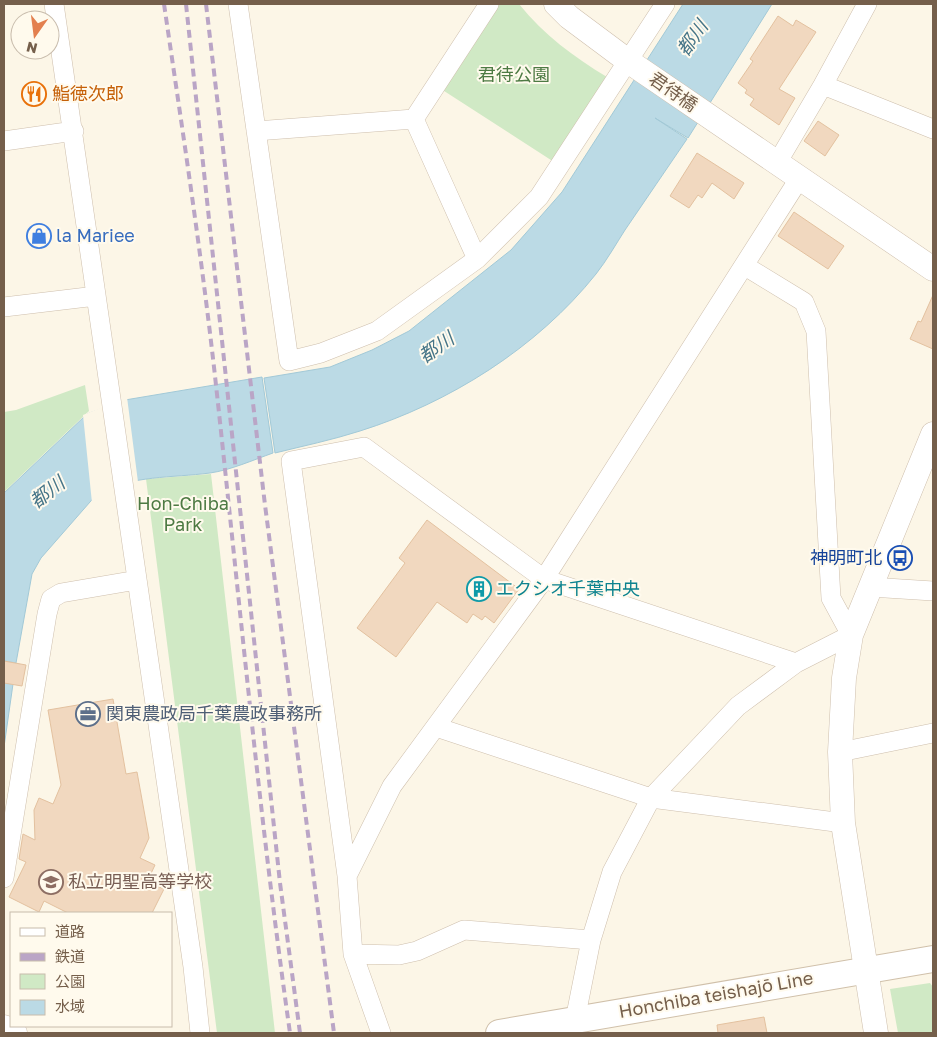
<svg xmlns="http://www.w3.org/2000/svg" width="937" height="1037" font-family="'Golos Text','Noto Sans JP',sans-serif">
<rect width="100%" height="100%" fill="#fcf6e7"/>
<path fill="#d0e9c5" d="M 499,4 L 519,4 C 544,35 574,57 607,77 L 554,162 L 441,89 Z
M 85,385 L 89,411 L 4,492 L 4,412 L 16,410 Z
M 211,474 L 275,1033 L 217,1033 L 146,479 Z
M 930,983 L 933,987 L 933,1033 L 898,1033 L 890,989 Z"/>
<path fill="#bbdae5" stroke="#a2c9d7" d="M 683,4 L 772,4 L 688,138 L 655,118 L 687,139 C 666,169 646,200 625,230 C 616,244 607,260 596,274 C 537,348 449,403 360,431 C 332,440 303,446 275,453 L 264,378 L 330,367 L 372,350 L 409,331 L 511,250 L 562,192 Z
M 262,377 L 273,453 C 253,460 231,470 210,473 C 172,478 132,475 97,494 L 41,558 L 32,574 L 16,663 L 4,661 L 4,493 L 87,414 L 125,400 Z
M 4,683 L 13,684 L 4,747 Z"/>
<path fill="#fcf6e7" d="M 127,397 L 138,482 L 110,490 L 99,496 L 92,503 L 83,415 Z"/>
<path fill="#f1d8bf" stroke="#e3c19f" d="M 778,16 L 793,26 L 796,20 L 816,32 L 779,89 L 795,98 L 779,125 L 750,105 L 754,99 L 745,93 L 747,90 L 738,83 L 753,61 L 750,59 Z
M 818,121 L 839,135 L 825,156 L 804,141 Z
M 697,153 L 744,183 L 734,199 L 712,183 L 702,198 L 698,195 L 689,208 L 670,196 Z
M 794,212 L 844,246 L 828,269 L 778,236 Z
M 933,295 L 933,349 L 910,339 L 918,321 L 921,322 Z
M 427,520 L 519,589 L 494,623 L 485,616 L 482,620 L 473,614 L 467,623 L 437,602 L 396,657 L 357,628 L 405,563 L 399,558 Z
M 4,661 L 26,665 L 22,686 L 4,683 Z
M 113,699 L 126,774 L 137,772 L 149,838 L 140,858 L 155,865 L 147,882 L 164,889 L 152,913 L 68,913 L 44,901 L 39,912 L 9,897 L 26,862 L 19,859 L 23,834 L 35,840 L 34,810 L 39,798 L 53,804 L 61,785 L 48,710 Z
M 764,1017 L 767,1033 L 718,1033 L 717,1025 Z"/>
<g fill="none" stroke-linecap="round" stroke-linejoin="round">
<defs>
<path id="minor" d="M 54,4 L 193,967 L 200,1033
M 238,4 L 289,361 L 321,353 L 377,331 L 477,259 L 539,197 L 665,4
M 823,85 L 933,129
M 414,119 L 477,259
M 256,131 L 414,119 L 489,4
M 4,141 L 74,131
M 777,163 L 823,85 L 867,4
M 4,307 L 96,296
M 870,587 L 933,591
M 436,727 L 651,798 L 843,823
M 840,752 L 933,733
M 347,876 L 392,786 L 544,579 L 799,179
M 4,878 L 47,614 L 51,599 L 61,593 L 137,580
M 353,954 L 399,955 L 417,951 L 464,930 L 591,940
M 575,1020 L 591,940 L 612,872 L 651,798 L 738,706 L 796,663 L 851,635 L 831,598 L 816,331 L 804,302 L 745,266
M 381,1033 L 353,954 L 347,876 L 291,461 L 364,447 L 544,579 L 796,663"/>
<path id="tertiary" d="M 556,4 L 569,17 L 628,61 L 933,269
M 4,1027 L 15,1033
M 876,1033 L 843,823 L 840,752 L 844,678 L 851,635 L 933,434"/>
<path id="secondary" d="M 499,1033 L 933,959"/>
</defs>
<use href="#minor" stroke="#cebfad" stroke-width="20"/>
<use href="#tertiary" stroke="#cebfad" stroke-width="25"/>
<use href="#secondary" stroke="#d0c0aa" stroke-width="28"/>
<use href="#minor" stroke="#fff" stroke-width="19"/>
<use href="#tertiary" stroke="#fff" stroke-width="24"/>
<use href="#secondary" stroke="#fff" stroke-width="26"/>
<path stroke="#baa5c6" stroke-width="4" stroke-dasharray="8 5" stroke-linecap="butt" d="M 164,4 C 182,127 201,251 215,376 C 239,595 259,815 290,1033
M 186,4 L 280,883 L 300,1033
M 206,4 L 265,505 L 334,1033"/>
</g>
<defs>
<symbol id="restaurant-ring" viewBox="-11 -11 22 22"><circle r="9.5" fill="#fffaed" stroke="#e8710a" stroke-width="1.5"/><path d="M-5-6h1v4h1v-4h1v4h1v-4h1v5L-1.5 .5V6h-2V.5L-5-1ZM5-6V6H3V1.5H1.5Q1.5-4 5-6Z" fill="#e8710a"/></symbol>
<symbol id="shop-ring" viewBox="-11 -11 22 22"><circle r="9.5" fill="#fffaed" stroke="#3f7fe0" stroke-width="1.5"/><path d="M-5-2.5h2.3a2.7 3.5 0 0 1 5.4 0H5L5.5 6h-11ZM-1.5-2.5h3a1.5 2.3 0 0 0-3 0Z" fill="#3f7fe0"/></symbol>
<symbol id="bus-ring" viewBox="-11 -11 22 22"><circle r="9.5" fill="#fffaed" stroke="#1a4fb4" stroke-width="1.5"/><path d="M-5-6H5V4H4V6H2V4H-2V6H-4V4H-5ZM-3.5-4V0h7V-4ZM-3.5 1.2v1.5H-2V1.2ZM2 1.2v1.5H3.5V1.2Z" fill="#1a4fb4"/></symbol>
<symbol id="building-ring" viewBox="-11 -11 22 22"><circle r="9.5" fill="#fffaed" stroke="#0f9aa8" stroke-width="1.5"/><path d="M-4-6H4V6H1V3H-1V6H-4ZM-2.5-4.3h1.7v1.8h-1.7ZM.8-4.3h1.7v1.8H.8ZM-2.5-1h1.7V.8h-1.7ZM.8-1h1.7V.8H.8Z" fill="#0f9aa8"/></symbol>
<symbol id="office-ring" viewBox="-11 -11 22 22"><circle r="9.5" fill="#fffaed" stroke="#5c6f8a" stroke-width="1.5"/><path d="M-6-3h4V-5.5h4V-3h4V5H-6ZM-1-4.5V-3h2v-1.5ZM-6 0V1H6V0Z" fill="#5c6f8a"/></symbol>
<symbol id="school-ring" viewBox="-11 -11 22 22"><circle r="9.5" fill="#fffaed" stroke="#8d6e63" stroke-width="1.5"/><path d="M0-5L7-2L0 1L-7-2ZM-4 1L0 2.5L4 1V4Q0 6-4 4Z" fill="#8d6e63"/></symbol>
</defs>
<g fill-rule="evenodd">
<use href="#restaurant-ring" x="20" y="80" width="28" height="28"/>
<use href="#shop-ring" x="25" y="222" width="28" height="28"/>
<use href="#bus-ring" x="886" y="544" width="28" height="28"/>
<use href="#building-ring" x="465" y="575" width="28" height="28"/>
<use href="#office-ring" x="74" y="700" width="28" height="28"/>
<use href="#school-ring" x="37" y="868" width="28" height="28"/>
</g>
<g text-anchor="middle" stroke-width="4" stroke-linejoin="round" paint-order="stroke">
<g font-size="18" fill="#4d7a43" stroke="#fffaed">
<text x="514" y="81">君待公園</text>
<text x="183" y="510">Hon-Chiba<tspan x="183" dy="21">Park</tspan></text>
</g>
<g font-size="18" fill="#755f4b" stroke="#fffaed">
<text transform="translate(673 92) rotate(35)" y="6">君待橋</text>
<text transform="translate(716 995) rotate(-10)" y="6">Honchiba teishajō Line</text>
</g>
<g font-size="18" fill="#c56008" stroke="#fffaed" text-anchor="start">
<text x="52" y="100">鮨徳次郎</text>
</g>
<g font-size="18" fill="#366cbe" stroke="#fffaed" text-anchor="start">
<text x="56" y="242">la Mariee</text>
</g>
<g font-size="18" fill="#164399" stroke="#fffaed" text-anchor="end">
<text x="882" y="564">神明町北</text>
</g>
<g font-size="18" fill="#0d838f" stroke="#fffaed" text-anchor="start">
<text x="496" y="595">エクシオ千葉中央</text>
</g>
<g font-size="18" fill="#4e5e75" stroke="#fffaed" text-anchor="start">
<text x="106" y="720">関東農政局千葉農政事務所</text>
</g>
<g font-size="18" fill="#785e54" stroke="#fffaed" text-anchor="start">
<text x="68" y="888">私立明聖高等学校</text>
</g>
<g font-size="19" font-style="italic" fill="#467588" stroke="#fffaed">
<text transform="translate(692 38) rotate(-55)" y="7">都川</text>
<text transform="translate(436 347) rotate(-35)" y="7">都川</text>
<text transform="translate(47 492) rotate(-38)" y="7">都川</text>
</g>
</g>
<rect width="937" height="1037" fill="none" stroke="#755f4b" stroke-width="10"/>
<rect x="10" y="912" width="162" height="115" fill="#fffaed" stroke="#c8bcac"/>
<rect x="20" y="928" width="25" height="8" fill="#ffffff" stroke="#c8bcac"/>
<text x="55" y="937" font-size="15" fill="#755f4b">道路</text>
<rect x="20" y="953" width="25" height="8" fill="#baa5c6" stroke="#c8bcac"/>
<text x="55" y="962" font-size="15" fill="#755f4b">鉄道</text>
<rect x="20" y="974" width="25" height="15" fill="#d0e9c5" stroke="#c8bcac"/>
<text x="55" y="987" font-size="15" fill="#755f4b">公園</text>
<rect x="20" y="1000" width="25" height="15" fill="#bbdae5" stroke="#c8bcac"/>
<text x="55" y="1012" font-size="15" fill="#755f4b">水域</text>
<g transform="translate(35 35) rotate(194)"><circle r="24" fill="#fffaed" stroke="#c8bcac"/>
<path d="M0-4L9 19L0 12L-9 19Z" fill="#e3804f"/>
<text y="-8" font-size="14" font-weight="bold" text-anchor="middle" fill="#755f4b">N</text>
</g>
</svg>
